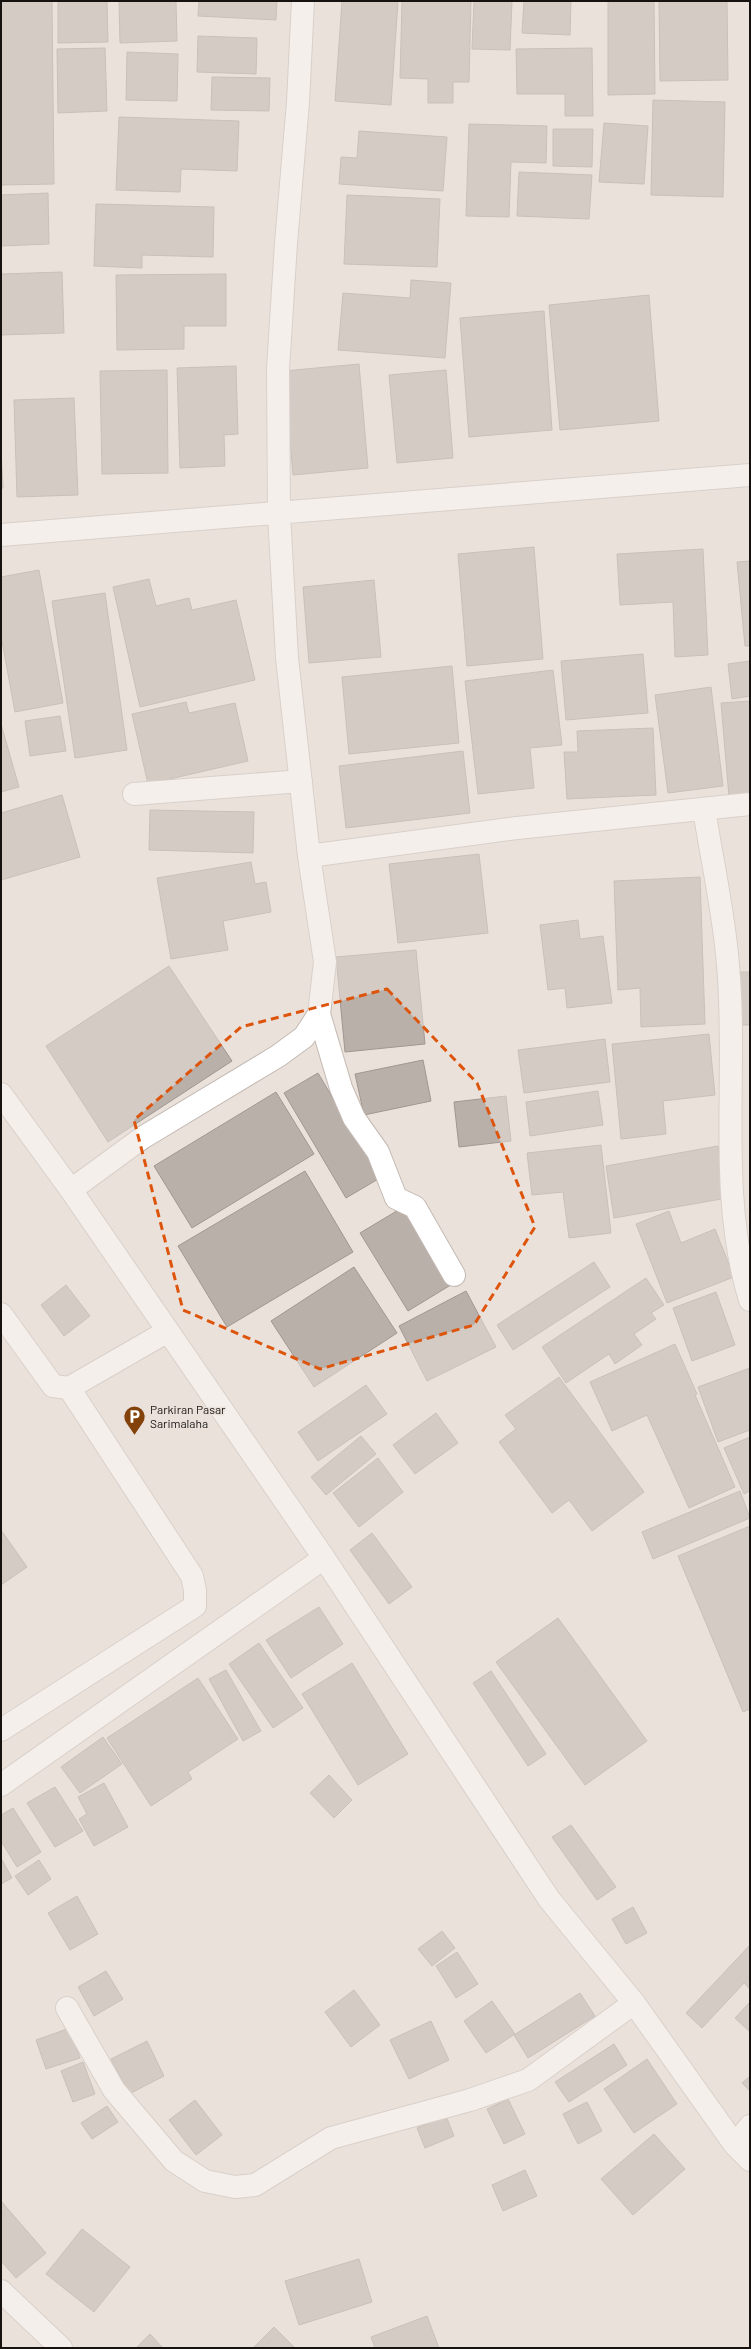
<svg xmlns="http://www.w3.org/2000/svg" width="751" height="2349" font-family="Barlow,sans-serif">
<rect width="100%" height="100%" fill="#ebe1db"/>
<path fill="#bab0aa" stroke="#a19791" d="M 1,1 L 52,1 L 54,184 L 1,185 Z
M 58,1 L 107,1 L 108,42 L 58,43 Z
M 119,1 L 176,1 L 177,41 L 120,43 Z
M 199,1 L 277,1 L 276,20 L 198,16 Z
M 342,1 L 398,1 L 391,105 L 335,101 Z
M 402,1 L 471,1 L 469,82 L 453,82 L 453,103 L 428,103 L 428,79 L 400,78 Z
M 474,1 L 512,1 L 510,50 L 472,49 Z
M 524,1 L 571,1 L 570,35 L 522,33 Z
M 608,1 L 654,1 L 655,94 L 608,95 Z
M 659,1 L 727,1 L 728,80 L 660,81 Z
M 198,36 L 257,38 L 256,74 L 197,72 Z
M 105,48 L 107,111 L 58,113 L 57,49 Z
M 592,48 L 593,116 L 565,116 L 565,94 L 517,94 L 516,49 Z
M 127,52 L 178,54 L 177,101 L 126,100 Z
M 212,77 L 270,78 L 269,111 L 211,110 Z
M 653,100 L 725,102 L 723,197 L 651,195 Z
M 119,117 L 239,121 L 237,171 L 181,169 L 180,192 L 116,190 Z
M 604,123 L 648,126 L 644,184 L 599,182 Z
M 469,124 L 547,126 L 546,163 L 511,162 L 509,217 L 466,216 Z
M 553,129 L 593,129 L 592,167 L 553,166 Z
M 359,131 L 447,137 L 443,191 L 339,184 L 341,157 L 357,158 Z
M 519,172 L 592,175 L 589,219 L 517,216 Z
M 48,193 L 49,244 L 1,246 L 1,195 Z
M 347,195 L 440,199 L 437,267 L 344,264 Z
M 96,204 L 214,207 L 213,257 L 142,255 L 142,268 L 94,266 Z
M 62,272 L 64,333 L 1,335 L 1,274 Z
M 226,274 L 226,326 L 184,326 L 184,349 L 117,350 L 116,275 Z
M 411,280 L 451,283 L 445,358 L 338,350 L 343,293 L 410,298 Z
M 649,295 L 659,421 L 560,430 L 549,305 Z
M 544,311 L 552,430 L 469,437 L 460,318 Z
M 359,364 L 368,468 L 293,475 L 284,371 Z
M 236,366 L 238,434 L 224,435 L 225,466 L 180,468 L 177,368 Z
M 167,370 L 168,473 L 102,474 L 100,371 Z
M 446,370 L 453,458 L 397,463 L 389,375 Z
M 74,398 L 78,495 L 17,497 L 14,400 Z
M 1,449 L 3,488 L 1,489 Z
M 534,547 L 543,659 L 467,666 L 458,554 Z
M 703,549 L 708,655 L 675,657 L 673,602 L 620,605 L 617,554 Z
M 750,561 L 750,646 L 745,646 L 737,562 Z
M 39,570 L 63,703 L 15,712 L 1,636 L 1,577 Z
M 149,579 L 156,606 L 189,598 L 192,610 L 236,600 L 255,680 L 140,707 L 113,587 Z
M 374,580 L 381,657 L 309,663 L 303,587 Z
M 105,593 L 127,750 L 75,758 L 52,601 Z
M 643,654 L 648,713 L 566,720 L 561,661 Z
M 750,661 L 750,696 L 732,699 L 728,664 Z
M 452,666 L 459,743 L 349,754 L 342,677 Z
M 553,670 L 562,745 L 530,748 L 534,788 L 478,794 L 465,681 Z
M 711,687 L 723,786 L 668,793 L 655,695 Z
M 750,701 L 750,795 L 729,797 L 721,703 Z
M 186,702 L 189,713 L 235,703 L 248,761 L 148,784 L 132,714 Z
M 60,716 L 66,751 L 30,756 L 25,721 Z
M 1,724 L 19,787 L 1,792 Z
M 653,728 L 656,795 L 567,799 L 564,752 L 578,752 L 577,731 Z
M 463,751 L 470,813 L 346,828 L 339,766 Z
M 62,795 L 80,857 L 1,880 L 1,813 Z
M 150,810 L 254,812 L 253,853 L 149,850 Z
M 479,854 L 488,933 L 398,943 L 389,864 Z
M 251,862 L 255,884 L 266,882 L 271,912 L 223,921 L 228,950 L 171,959 L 157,878 Z
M 700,877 L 705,1024 L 641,1027 L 640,988 L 618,990 L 614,881 Z
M 578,920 L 580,939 L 603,936 L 612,1003 L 567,1008 L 565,988 L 548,990 L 540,925 Z
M 416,950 L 425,1044 L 345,1052 L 336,957 Z
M 169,966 L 232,1061 L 108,1142 L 46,1046 Z
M 740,972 L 750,972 L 750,1025 L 741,1025 Z
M 709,1034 L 715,1095 L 663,1101 L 666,1134 L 621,1139 L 612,1044 Z
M 605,1039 L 610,1082 L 524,1093 L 518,1050 Z
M 423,1060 L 431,1101 L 364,1115 L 355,1074 Z
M 318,1073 L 380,1178 L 346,1198 L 284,1093 Z
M 598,1091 L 603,1125 L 530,1136 L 526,1102 Z
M 276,1092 L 314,1154 L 192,1228 L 154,1166 Z
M 506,1096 L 511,1141 L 459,1147 L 454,1102 Z
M 601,1145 L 611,1233 L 569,1238 L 563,1192 L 532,1195 L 527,1153 Z
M 718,1146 L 727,1198 L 614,1218 L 606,1166 Z
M 305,1171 L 353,1252 L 227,1327 L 178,1246 Z
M 405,1206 L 454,1283 L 408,1311 L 360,1233 Z
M 669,1211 L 681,1243 L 715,1229 L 734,1277 L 667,1303 L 636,1224 Z
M 594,1262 L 610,1287 L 513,1350 L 497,1325 Z
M 354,1267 L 397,1333 L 314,1387 L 271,1321 Z
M 646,1278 L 664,1305 L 651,1313 L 656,1319 L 634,1334 L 642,1345 L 615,1364 L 609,1354 L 566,1383 L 542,1347 Z
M 66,1285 L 90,1316 L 64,1336 L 41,1305 Z
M 466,1291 L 496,1347 L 427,1381 L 399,1326 Z
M 716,1292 L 735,1345 L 692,1361 L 673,1308 Z
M 675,1344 L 697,1394 L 695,1395 L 735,1487 L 689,1508 L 647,1415 L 612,1431 L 590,1382 Z
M 750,1368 L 750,1430 L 718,1442 L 698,1387 Z
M 559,1377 L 644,1492 L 592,1531 L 569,1500 L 552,1513 L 499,1442 L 516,1429 L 505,1415 Z
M 366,1385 L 387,1414 L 318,1461 L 298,1432 Z
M 436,1413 L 458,1443 L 415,1474 L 393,1445 Z
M 361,1436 L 376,1454 L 326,1495 L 311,1477 Z
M 750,1437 L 750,1491 L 744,1494 L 724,1448 Z
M 378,1458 L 403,1492 L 359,1527 L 333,1493 Z
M 740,1491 L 750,1518 L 653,1559 L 642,1532 Z
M 750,1526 L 750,1709 L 743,1712 L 678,1556 Z
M 1,1530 L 27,1567 L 1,1585 Z
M 372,1533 L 412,1587 L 389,1604 L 350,1550 Z
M 319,1607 L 343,1644 L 291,1678 L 266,1640 Z
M 558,1618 L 647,1741 L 585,1785 L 496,1662 Z
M 259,1643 L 303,1708 L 273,1728 L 229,1664 Z
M 352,1663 L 408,1754 L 358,1785 L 302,1694 Z
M 226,1670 L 261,1731 L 243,1741 L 209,1679 Z
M 491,1671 L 546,1754 L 528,1766 L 473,1683 Z
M 198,1678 L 238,1739 L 188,1772 L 192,1779 L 151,1806 L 107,1738 Z
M 103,1737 L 122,1764 L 80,1793 L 61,1767 Z
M 329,1775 L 352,1800 L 334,1818 L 310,1793 Z
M 104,1783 L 128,1827 L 94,1846 L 79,1819 L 87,1814 L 78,1797 Z
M 55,1787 L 83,1831 L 55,1847 L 27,1803 Z
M 13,1808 L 41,1852 L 17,1867 L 1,1841 L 1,1815 Z
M 571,1825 L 616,1887 L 597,1900 L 552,1837 Z
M 1,1858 L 12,1878 L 1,1884 Z
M 39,1860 L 51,1879 L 28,1895 L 15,1876 Z
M 77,1896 L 98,1934 L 70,1950 L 48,1913 Z
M 633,1907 L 647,1933 L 626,1944 L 612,1919 Z
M 442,1931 L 455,1948 L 432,1966 L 418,1949 Z
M 750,1945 L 750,1989 L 744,1983 L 702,2028 L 686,2013 Z
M 457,1952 L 478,1984 L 456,1998 L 436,1966 Z
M 106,1971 L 123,1999 L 94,2016 L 78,1987 Z
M 354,1990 L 380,2025 L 351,2047 L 325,2012 Z
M 580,1993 L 595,2016 L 528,2058 L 514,2035 Z
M 492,2001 L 515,2034 L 486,2053 L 464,2021 Z
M 750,2002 L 750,2032 L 735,2018 Z
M 431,2021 L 449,2060 L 409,2079 L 390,2040 Z
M 70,2028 L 80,2058 L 46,2069 L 36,2040 Z
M 147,2041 L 164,2076 L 129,2094 L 111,2059 Z
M 614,2044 L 627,2065 L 569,2102 L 555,2082 Z
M 647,2059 L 677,2104 L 634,2133 L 604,2089 Z
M 83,2062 L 95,2094 L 73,2102 L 61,2071 Z
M 750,2076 L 750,2091 L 742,2083 Z
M 508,2099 L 525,2134 L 504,2144 L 487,2109 Z
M 195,2100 L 222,2135 L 196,2155 L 169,2120 Z
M 587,2102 L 602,2131 L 578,2144 L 563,2114 Z
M 107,2106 L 118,2122 L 92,2139 L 81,2123 Z
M 446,2116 L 454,2136 L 425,2148 L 417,2128 Z
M 654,2134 L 685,2169 L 633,2215 L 601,2179 Z
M 525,2170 L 537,2196 L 503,2211 L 492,2185 Z
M 1,2201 L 46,2253 L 16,2278 L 1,2261 Z
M 82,2229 L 130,2267 L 94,2312 L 46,2274 Z
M 359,2259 L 372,2302 L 299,2325 L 285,2281 Z
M 427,2316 L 439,2348 L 375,2348 L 371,2337 Z
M 274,2327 L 295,2348 L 253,2348 Z
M 150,2334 L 163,2348 L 136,2348 Z"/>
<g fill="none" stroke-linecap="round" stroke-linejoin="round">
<defs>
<path id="minor" d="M 1,535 L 750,475
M 134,794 L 301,781
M 704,809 C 712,861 724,913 728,965 C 738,1076 717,1192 750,1300
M 309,856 L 517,828 L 750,804
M 319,1014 L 341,1088 L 354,1118 L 378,1152 L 396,1198 L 415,1207 L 454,1275
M 1,1094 L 71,1190 L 324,1558 L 549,1899 L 634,2003 L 735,2145 L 750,2160
M 71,1190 L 142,1138 L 278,1056 L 304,1037 L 319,1014 L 325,962 L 309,856 L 287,658 L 279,514 L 278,369 L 286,243 L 298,102 L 303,1
M 1,1314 L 53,1386 L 69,1388 L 168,1331
M 1,1730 L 195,1606 L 195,1590 L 192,1576 L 69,1388
M 1,1785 L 324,1558
M 67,2008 L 114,2090 L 174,2161 L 205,2181 L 235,2187 L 255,2185 L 331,2138 L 470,2100 L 528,2080 L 634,2003
M 735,2145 L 750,2126
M 1,2291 L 61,2348"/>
</defs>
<use href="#minor" stroke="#c3b9b3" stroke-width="24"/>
<use href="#minor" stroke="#fff" stroke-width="22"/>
</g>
<path d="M0 0H751V2349H0ZM 387,989 L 477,1083 L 535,1227 L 474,1325 L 320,1369 L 183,1310 L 134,1120 L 241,1027 Z" fill="#ebe1db" fill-opacity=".55" fill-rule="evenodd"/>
<path fill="none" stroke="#dd550c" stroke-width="3" stroke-dasharray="8 5" stroke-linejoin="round" d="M 387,989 L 477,1083 L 535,1227 L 474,1325 L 320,1369 L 183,1310 L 134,1120 L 241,1027 Z"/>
<defs>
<symbol id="parking-pin" viewBox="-11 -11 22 30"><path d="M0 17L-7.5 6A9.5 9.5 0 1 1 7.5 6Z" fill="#82420a" stroke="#ebe1db"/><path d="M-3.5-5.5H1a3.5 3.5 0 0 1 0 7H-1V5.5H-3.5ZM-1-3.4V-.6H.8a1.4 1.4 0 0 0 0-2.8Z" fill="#fff"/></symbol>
</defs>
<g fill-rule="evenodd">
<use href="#parking-pin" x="122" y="1404" width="25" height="34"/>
</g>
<g text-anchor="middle" stroke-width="3" stroke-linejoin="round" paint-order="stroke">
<g font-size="12" fill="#15120f" stroke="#ebe1db" text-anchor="start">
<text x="150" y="1414">Parkiran Pasar<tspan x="150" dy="14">Sarimalaha</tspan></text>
</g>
</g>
<rect width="751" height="2349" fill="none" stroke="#15120f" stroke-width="4"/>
</svg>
